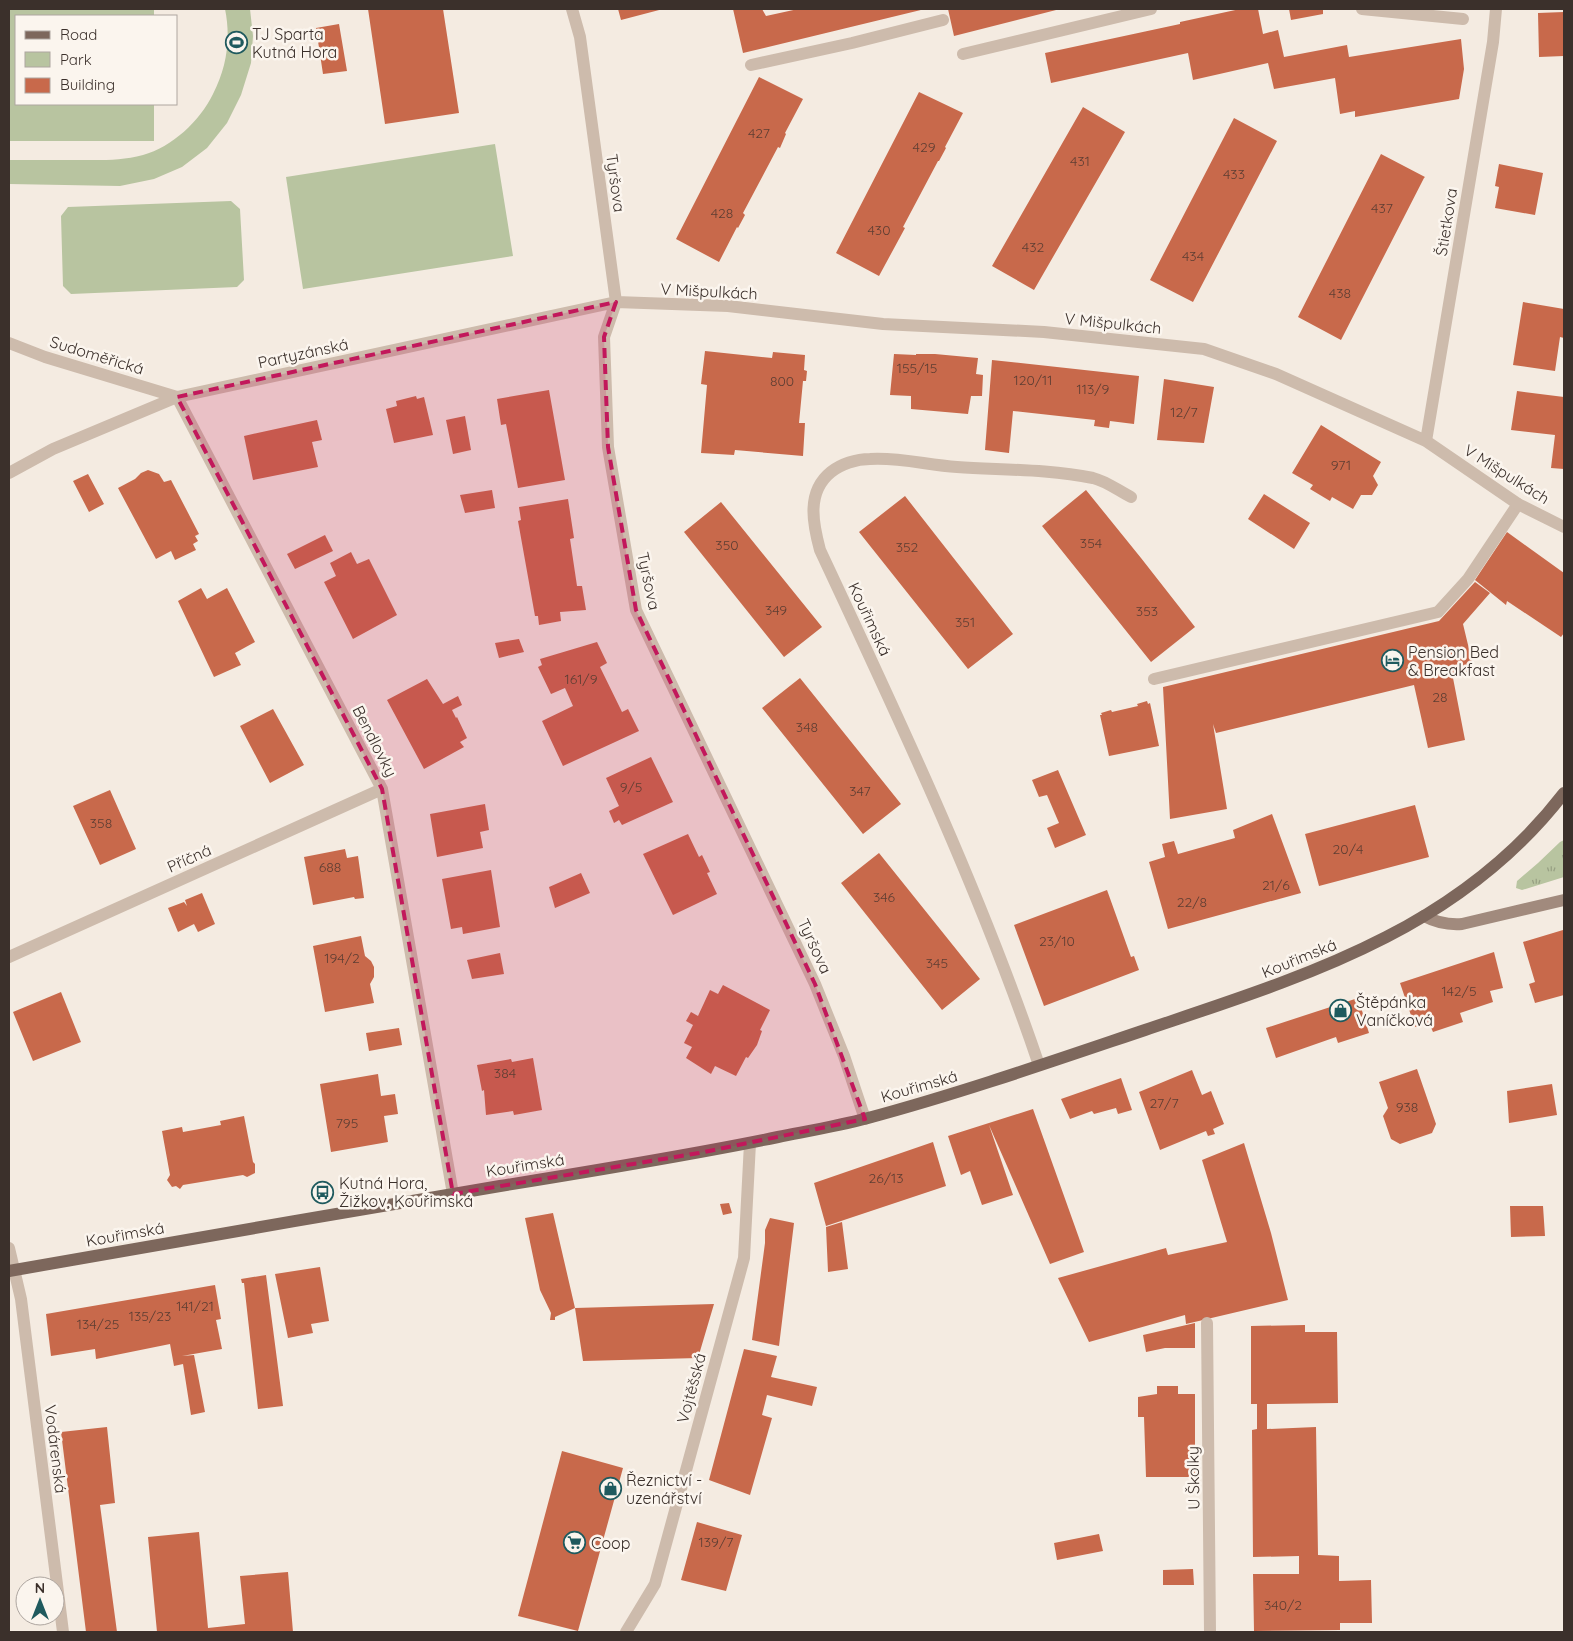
<svg xmlns="http://www.w3.org/2000/svg" width="1573" height="1641" font-family="Quicksand,sans-serif">
<defs>
<pattern id="grass-tufts" width="24" height="20" patternUnits="userSpaceOnUse" patternTransform="scale(1.25)"><rect width="24" height="20" fill="#b8c4a0"/><path d="M3 7l-1-3M5 7V3M7 7l1-3M15 17l-1-3M17 17v-4M19 17l1-3" fill="none" stroke="#97a083"/></pattern>
</defs>
<rect width="100%" height="100%" fill="#f4ebe1"/>
<path fill="url(#grass-tufts)" d="M 1564,840 L 1564,877 L 1522,890 L 1516,888 L 1517,881 L 1538,863 L 1560,842 Z"/>
<path fill="#b8c4a0" d="M 9,9 L 154,9 L 154,16 L 16,16 L 16,104 L 154,104 L 154,141 L 9,141 Z
M 225,9 L 250,9 L 253,36 L 251,63 L 241,95 L 227,123 L 207,148 L 182,167 L 154,179 L 120,186 L 9,184 L 9,160 C 32,160 55,160 78,160 C 100,160 121,161 143,155 C 172,147 200,121 213,94 C 227,67 231,38 225,9 Z
M 495,144 L 513,256 L 303,289 L 286,177 Z
M 231,201 L 240,209 L 244,280 L 237,287 L 71,294 L 63,286 L 61,216 L 68,207 Z"/>
<path fill="#c8694b" d="M 368,9 L 443,9 L 459,113 L 385,124 Z
M 618,9 L 663,9 L 621,20 Z
M 733,9 L 762,9 L 766,16 L 798,9 L 925,9 L 743,53 Z
M 948,9 L 1060,9 L 954,36 Z
M 1240,9 L 1258,9 L 1263,34 L 1278,30 L 1284,57 L 1347,45 L 1349,57 L 1461,39 L 1464,69 L 1459,99 L 1355,117 L 1355,111 L 1340,114 L 1335,78 L 1274,89 L 1268,63 L 1193,80 L 1188,53 L 1051,83 L 1045,53 L 1180,24 L 1180,22 Z
M 1289,9 L 1323,9 L 1323,14 L 1291,20 Z
M 1564,12 L 1564,56 L 1539,57 L 1538,13 Z
M 339,24 L 347,71 L 323,74 L 316,28 Z
M 759,77 L 803,99 L 785,133 L 786,134 L 780,148 L 778,147 L 743,213 L 745,215 L 738,228 L 737,227 L 719,262 L 676,239 Z
M 919,92 L 963,113 L 945,147 L 946,148 L 939,161 L 938,161 L 903,227 L 905,228 L 879,276 L 836,253 Z
M 1083,107 L 1125,132 L 1034,290 L 992,266 Z
M 1234,118 L 1277,141 L 1193,302 L 1150,280 Z
M 1381,154 L 1425,177 L 1424,178 L 1341,340 L 1298,317 Z
M 1499,164 L 1543,173 L 1535,215 L 1495,208 L 1499,187 L 1495,186 Z
M 1523,302 L 1564,309 L 1564,338 L 1560,337 L 1555,371 L 1513,365 Z
M 705,351 L 772,358 L 773,352 L 805,355 L 804,370 L 807,371 L 806,381 L 803,381 L 799,423 L 805,423 L 803,456 L 735,450 L 734,455 L 701,453 L 707,385 L 701,384 Z
M 894,354 L 916,355 L 916,354 L 935,354 L 978,358 L 976,374 L 983,375 L 982,396 L 971,396 L 968,414 L 911,409 L 911,396 L 890,395 Z
M 992,360 L 1139,376 L 1134,424 L 1110,421 L 1109,428 L 1094,426 L 1095,420 L 1013,411 L 1009,453 L 985,450 Z
M 1164,379 L 1214,387 L 1204,443 L 1157,440 Z
M 549,390 L 565,480 L 518,488 L 506,424 L 501,425 L 497,399 Z
M 1517,391 L 1564,397 L 1564,469 L 1551,468 L 1555,435 L 1511,430 Z
M 416,396 L 417,399 L 424,397 L 433,435 L 394,443 L 386,409 L 397,406 L 396,401 Z
M 465,416 L 471,450 L 453,454 L 446,420 Z
M 317,420 L 322,440 L 312,442 L 318,467 L 253,480 L 244,436 Z
M 1321,425 L 1381,462 L 1373,476 L 1378,485 L 1372,495 L 1361,495 L 1353,509 L 1332,497 L 1330,501 L 1310,489 L 1313,485 L 1292,473 Z
M 148,470 L 159,474 L 164,482 L 171,480 L 199,534 L 195,536 L 198,541 L 193,544 L 196,550 L 175,560 L 171,551 L 156,559 L 118,488 L 135,479 L 141,473 Z
M 88,474 L 104,504 L 89,512 L 73,481 Z
M 492,490 L 495,508 L 465,513 L 460,495 Z
M 1086,490 L 1141,558 L 1195,627 L 1151,662 L 1042,526 Z
M 1264,494 L 1310,523 L 1294,549 L 1248,519 Z
M 905,496 L 1013,634 L 968,669 L 859,532 Z
M 568,499 L 574,538 L 570,539 L 577,586 L 582,586 L 586,610 L 560,612 L 561,621 L 539,625 L 538,616 L 535,616 L 518,521 L 521,520 L 519,507 Z
M 721,502 L 822,627 L 784,657 L 684,532 Z
M 1507,532 L 1564,573 L 1564,633 L 1561,637 L 1507,601 L 1506,605 L 1475,580 Z
M 325,535 L 333,551 L 295,569 L 287,554 Z
M 351,552 L 357,564 L 369,559 L 397,615 L 353,639 L 324,582 L 336,576 L 330,563 Z
M 1475,582 L 1490,593 L 1463,624 L 1475,674 L 1453,678 L 1465,740 L 1428,748 L 1414,685 L 1216,733 L 1213,724 L 1227,809 L 1170,819 L 1163,687 L 1439,621 Z
M 201,588 L 207,599 L 227,588 L 255,642 L 235,653 L 241,665 L 214,677 L 178,601 Z
M 519,639 L 524,652 L 499,658 L 495,643 Z
M 597,642 L 607,663 L 600,667 L 622,712 L 628,709 L 639,731 L 563,766 L 542,721 L 573,706 L 565,688 L 551,694 L 538,667 L 542,665 L 540,659 Z
M 800,678 L 901,804 L 863,834 L 762,708 Z
M 427,679 L 443,704 L 458,696 L 462,705 L 452,710 L 456,718 L 457,717 L 467,738 L 460,742 L 464,747 L 424,769 L 387,700 Z
M 1147,701 L 1148,704 L 1150,703 L 1159,746 L 1109,756 L 1100,715 L 1102,715 L 1101,713 L 1111,710 L 1112,712 L 1138,706 L 1137,704 Z
M 273,709 L 304,765 L 270,783 L 240,726 Z
M 651,757 L 673,802 L 622,825 L 619,820 L 614,823 L 609,811 L 619,806 L 606,778 Z
M 1058,770 L 1086,835 L 1055,848 L 1047,828 L 1059,823 L 1047,795 L 1039,797 L 1032,780 Z
M 110,790 L 136,849 L 100,865 L 73,806 Z
M 485,804 L 489,830 L 480,832 L 483,848 L 437,857 L 430,814 Z
M 1415,805 L 1429,857 L 1319,886 L 1305,834 Z
M 1272,814 L 1301,893 L 1168,929 L 1149,862 L 1165,857 L 1162,844 L 1174,841 L 1178,854 L 1235,838 L 1233,830 Z
M 688,834 L 699,857 L 702,855 L 710,872 L 707,873 L 717,894 L 673,915 L 643,854 Z
M 345,849 L 347,858 L 358,856 L 364,898 L 355,899 L 354,897 L 313,905 L 304,857 Z
M 879,853 L 980,979 L 942,1010 L 841,883 Z
M 491,870 L 500,927 L 463,934 L 462,927 L 451,929 L 442,879 Z
M 581,873 L 590,893 L 555,908 L 549,887 Z
M 1107,890 L 1131,957 L 1134,956 L 1139,970 L 1044,1006 L 1014,925 Z
M 202,893 L 215,924 L 198,932 L 194,924 L 178,932 L 168,908 L 184,902 L 187,906 L 185,900 Z
M 1563,930 L 1564,936 L 1564,995 L 1535,1003 L 1529,984 L 1535,982 L 1523,942 Z
M 361,936 L 365,956 L 371,961 L 374,967 L 374,977 L 370,984 L 374,1003 L 325,1012 L 313,946 Z
M 1494,952 L 1503,988 L 1490,991 L 1493,1002 L 1460,1013 L 1463,1022 L 1433,1032 L 1429,1023 L 1415,1027 L 1400,983 Z
M 500,953 L 504,974 L 472,979 L 467,960 Z
M 723,985 L 770,1010 L 760,1030 L 762,1031 L 757,1045 L 748,1058 L 746,1057 L 736,1076 L 715,1066 L 711,1074 L 686,1058 L 692,1047 L 684,1043 L 693,1025 L 686,1021 L 691,1012 L 698,1016 L 710,990 L 718,994 Z
M 61,992 L 81,1042 L 33,1061 L 13,1012 Z
M 1358,998 L 1369,1033 L 1338,1043 L 1336,1037 L 1276,1058 L 1266,1028 Z
M 399,1028 L 402,1045 L 369,1051 L 366,1033 Z
M 533,1058 L 542,1110 L 514,1115 L 513,1111 L 486,1115 L 484,1090 L 482,1091 L 477,1065 L 511,1059 L 512,1062 Z
M 1417,1069 L 1436,1124 L 1432,1133 L 1400,1144 L 1391,1139 L 1383,1116 L 1388,1108 L 1379,1082 Z
M 1192,1070 L 1202,1095 L 1211,1091 L 1224,1124 L 1213,1129 L 1215,1134 L 1208,1136 L 1206,1131 L 1160,1150 L 1139,1092 Z
M 378,1074 L 381,1096 L 395,1094 L 398,1114 L 384,1116 L 388,1142 L 331,1152 L 320,1084 Z
M 1121,1078 L 1132,1110 L 1118,1114 L 1116,1108 L 1094,1114 L 1092,1111 L 1070,1119 L 1061,1099 Z
M 1552,1084 L 1557,1115 L 1509,1123 L 1507,1091 Z
M 1033,1109 L 1084,1252 L 1050,1264 L 989,1125 L 1013,1195 L 982,1205 L 970,1171 L 961,1175 L 948,1136 Z
M 244,1116 L 253,1162 L 255,1164 L 255,1173 L 247,1177 L 243,1175 L 183,1185 L 180,1189 L 176,1186 L 172,1187 L 167,1180 L 170,1175 L 162,1131 L 182,1127 L 183,1132 L 221,1125 L 220,1121 Z
M 933,1142 L 946,1186 L 826,1226 L 814,1183 Z
M 1244,1143 L 1271,1233 L 1288,1300 L 1186,1324 L 1185,1315 L 1089,1342 L 1058,1278 L 1166,1248 L 1168,1255 L 1227,1242 L 1202,1160 Z
M 729,1203 L 732,1213 L 723,1215 L 720,1204 Z
M 1510,1206 L 1543,1206 L 1545,1236 L 1511,1237 Z
M 553,1213 L 575,1308 L 555,1317 L 555,1320 L 550,1320 L 551,1313 L 540,1290 L 525,1218 Z
M 770,1218 L 794,1223 L 779,1346 L 752,1340 L 765,1243 L 765,1230 Z
M 842,1222 L 848,1269 L 828,1272 L 826,1227 Z
M 320,1267 L 329,1321 L 311,1324 L 313,1333 L 288,1338 L 275,1274 Z
M 266,1275 L 283,1406 L 258,1409 L 244,1283 L 242,1283 L 241,1279 Z
M 215,1285 L 221,1319 L 216,1320 L 222,1349 L 182,1356 L 194,1355 L 205,1412 L 191,1415 L 183,1364 L 174,1366 L 170,1344 L 96,1359 L 95,1349 L 51,1356 L 46,1314 Z
M 714,1304 L 698,1358 L 583,1361 L 575,1308 Z
M 1195,1323 L 1195,1348 L 1165,1348 L 1146,1352 L 1143,1335 Z
M 1305,1325 L 1305,1332 L 1337,1332 L 1338,1403 L 1267,1404 L 1267,1429 L 1316,1427 L 1318,1555 L 1339,1556 L 1339,1581 L 1371,1580 L 1372,1623 L 1340,1623 L 1340,1630 L 1254,1631 L 1253,1574 L 1299,1574 L 1299,1556 L 1253,1557 L 1252,1430 L 1257,1429 L 1257,1404 L 1251,1404 L 1251,1326 Z
M 744,1349 L 777,1356 L 771,1377 L 817,1387 L 812,1406 L 767,1395 L 762,1415 L 772,1418 L 750,1495 L 709,1480 Z
M 1157,1386 L 1178,1386 L 1178,1394 L 1195,1394 L 1195,1477 L 1146,1477 L 1144,1417 L 1138,1417 L 1138,1397 L 1157,1394 Z
M 107,1427 L 115,1503 L 100,1505 L 117,1632 L 86,1632 L 61,1432 Z
M 562,1451 L 623,1468 L 578,1631 L 518,1616 Z
M 697,1522 L 742,1535 L 726,1591 L 681,1580 Z
M 199,1532 L 208,1628 L 245,1624 L 240,1576 L 288,1572 L 293,1632 L 157,1632 L 148,1537 Z
M 1099,1534 L 1103,1551 L 1057,1560 L 1054,1543 Z
M 1193,1569 L 1194,1585 L 1163,1585 L 1163,1570 Z"/>
<g fill="none" stroke-linecap="round" stroke-linejoin="round">
<path stroke="#cdbbac" stroke-width="12" d="M 1362,9 L 1463,19
M 963,54 L 1151,9
M 751,65 L 852,43 L 943,20
M 1154,679 L 1438,612 L 1468,579 L 1518,504
M 1039,1065 C 979,888 899,719 820,550 C 813,524 806,492 831,472 C 841,464 856,459 870,459 C 899,457 927,465 957,467 C 1002,470 1048,469 1093,478 C 1106,481 1119,491 1131,497"/>
<path stroke="#cdbbac" stroke-width="12" d="M 572,9 L 580,37 L 616,302 L 604,337 L 608,447 L 636,610 L 815,984 L 844,1056 L 865,1119
M 9,343 L 45,357 L 177,397 L 382,789 L 453,1194
M 1426,441 L 1493,42 L 1496,9
M 9,473 L 53,449 L 177,397 L 616,302 L 728,306 L 883,324 L 1044,332 L 1204,349 L 1276,374 L 1426,441 L 1518,504 L 1564,527
M 9,957 L 382,789
M 9,1248 L 21,1299 L 63,1632
M 1207,1323 L 1210,1632
M 626,1632 L 655,1584 L 744,1258 L 750,1143"/>
<path stroke="#a18a7d" stroke-width="12" d="M 1424,916 C 1437,923 1448,925 1462,924 L 1564,900"/>
<path stroke="#7d675c" stroke-width="12" d="M 9,1271 C 173,1243 336,1213 500,1186 C 593,1171 686,1156 778,1137 C 808,1131 838,1126 868,1118 C 961,1093 1053,1061 1145,1030 C 1302,977 1458,931 1564,793"/>
</g>
<path fill="#c2185b" fill-opacity="0.2" stroke="#c2185b" stroke-width="4" stroke-dasharray="10 6" stroke-linejoin="round" d="M 616,302 L 604,337 L 608,447 L 636,610 L 815,984 L 865,1119 L 699,1153 L 453,1194 L 382,789 L 177,397 Z"/>
<defs>
<symbol id="stadium-ring" viewBox="-11 -11 22 22"><circle r="9.5" fill="#fbf5ee" stroke="#1f5a5e" stroke-width="1.5"/><path d="M0-5a6.5 5 0 1 0 0 10a6.5 5 0 1 0 0-10ZM-3.5-1.8h7v3.6h-7Z" fill="#1f5a5e"/></symbol>
<symbol id="hotel-ring" viewBox="-11 -11 22 22"><circle r="9.5" fill="#fbf5ee" stroke="#1f5a5e" stroke-width="1.5"/><path d="M-6-4.5h1.5V1H6V5H4.5V3h-9V5H-6ZM-4 0a1.8 1.8 0 1 1 3.6 0ZM.5 0V-2.5h3Q6-2.5 6 0Z" fill="#1f5a5e"/></symbol>
<symbol id="shop-ring" viewBox="-11 -11 22 22"><circle r="9.5" fill="#fbf5ee" stroke="#1f5a5e" stroke-width="1.5"/><path d="M-5-2.5h2.3a2.7 3.5 0 0 1 5.4 0H5L5.5 6h-11ZM-1.5-2.5h3a1.5 2.3 0 0 0-3 0Z" fill="#1f5a5e"/></symbol>
<symbol id="bus-ring" viewBox="-11 -11 22 22"><circle r="9.5" fill="#fbf5ee" stroke="#1f5a5e" stroke-width="1.5"/><path d="M-5-6H5V4H4V6H2V4H-2V6H-4V4H-5ZM-3.5-4V0h7V-4ZM-3.5 1.2v1.5H-2V1.2ZM2 1.2v1.5H3.5V1.2Z" fill="#1f5a5e"/></symbol>
<symbol id="supermarket-ring" viewBox="-11 -11 22 22"><circle r="9.5" fill="#fbf5ee" stroke="#1f5a5e" stroke-width="1.5"/><path d="M-6-5.5h2.5l.6 2H6L4.5 2H-2.5L-4.4-4H-6ZM-1.5 3.2a1.3 1.3 0 1 0 .1 0ZM3 3.2a1.3 1.3 0 1 0 .1 0Z" fill="#1f5a5e"/></symbol>
</defs>
<g fill-rule="evenodd">
<use href="#stadium-ring" x="224" y="30" width="25" height="25"/>
<use href="#hotel-ring" x="1380" y="648" width="25" height="25"/>
<use href="#shop-ring" x="1328" y="998" width="25" height="25"/>
<use href="#bus-ring" x="310" y="1180" width="25" height="25"/>
<use href="#shop-ring" x="598" y="1476" width="25" height="25"/>
<use href="#supermarket-ring" x="562" y="1530" width="25" height="25"/>
</g>
<g text-anchor="middle" stroke-width="5" stroke-linejoin="round" paint-order="stroke">
<g font-size="14" fill="#5e3e33">
<text x="759" y="138">427</text>
<text x="924" y="152">429</text>
<text x="1080" y="166">431</text>
<text x="1234" y="179">433</text>
<text x="1382" y="213">437</text>
<text x="722" y="218">428</text>
<text x="879" y="235">430</text>
<text x="1033" y="252">432</text>
<text x="1193" y="261">434</text>
<text x="1340" y="298">438</text>
<text x="917" y="373">155/15</text>
<text x="1033" y="385">120/11</text>
<text x="782" y="386">800</text>
<text x="1093" y="394">113/9</text>
<text x="1184" y="417">12/7</text>
<text x="1341" y="470">971</text>
<text x="1091" y="548">354</text>
<text x="727" y="550">350</text>
<text x="907" y="552">352</text>
<text x="776" y="615">349</text>
<text x="1147" y="616">353</text>
<text x="965" y="627">351</text>
<text x="581" y="684">161/9</text>
<text x="1440" y="702">28</text>
<text x="807" y="732">348</text>
<text x="631" y="792">9/5</text>
<text x="860" y="796">347</text>
<text x="101" y="828">358</text>
<text x="1348" y="854">20/4</text>
<text x="330" y="872">688</text>
<text x="1276" y="890">21/6</text>
<text x="884" y="902">346</text>
<text x="1192" y="907">22/8</text>
<text x="1057" y="946">23/10</text>
<text x="342" y="963">194/2</text>
<text x="937" y="968">345</text>
<text x="1459" y="996">142/5</text>
<text x="505" y="1078">384</text>
<text x="1164" y="1108">27/7</text>
<text x="1407" y="1112">938</text>
<text x="347" y="1128">795</text>
<text x="886" y="1183">26/13</text>
<text x="195" y="1311">141/21</text>
<text x="150" y="1321">135/23</text>
<text x="98" y="1329">134/25</text>
<text x="716" y="1547">139/7</text>
<text x="1283" y="1610">340/2</text>
</g>
<g font-size="16" fill="#3b302b" stroke="#fbf5ee" text-anchor="start">
<text x="252" y="40">TJ Sparta<tspan x="252" dy="18">Kutná Hora</tspan></text>
<text x="1408" y="658">Pension Bed<tspan x="1408" dy="18">&amp; Breakfast</tspan></text>
<text x="1356" y="1008">Štěpánka<tspan x="1356" dy="18">Vaníčková</tspan></text>
<text x="339" y="1189">Kutná Hora,<tspan x="339" dy="18">Žižkov, Kouřimská</tspan></text>
<text x="626" y="1486">Řeznictví -<tspan x="626" dy="18">uzenářství</tspan></text>
<text x="591" y="1549">Coop</text>
</g>
<g font-size="16" fill="#3b302b" stroke="#fbf5ee">
<text transform="translate(616 183) rotate(82)" y="6">Tyršova</text>
<text transform="translate(1446 222) rotate(-81)" y="6">Štietkova</text>
<text transform="translate(709 291) rotate(3)" y="6">V Mišpulkách</text>
<text transform="translate(1113 323) rotate(6)" y="6">V Mišpulkách</text>
<text transform="translate(303 353) rotate(-12)" y="6">Partyzánská</text>
<text transform="translate(97 355) rotate(17)" y="6">Sudoměřická</text>
<text transform="translate(1507 474) rotate(32)" y="6">V Mišpulkách</text>
<text transform="translate(649 581) rotate(78)" y="6">Tyršova</text>
<text transform="translate(870 619) rotate(65)" y="6">Kouřimská</text>
<text transform="translate(375 741) rotate(63)" y="6">Bendlovky</text>
<text transform="translate(189 858) rotate(-24)" y="6">Příčná</text>
<text transform="translate(815 946) rotate(65)" y="6">Tyršova</text>
<text transform="translate(1299 958) rotate(-22)" y="6">Kouřimská</text>
<text transform="translate(919 1086) rotate(-16)" y="6">Kouřimská</text>
<text transform="translate(525 1165) rotate(-9)" y="6">Kouřimská</text>
<text transform="translate(125 1234) rotate(-10)" y="6">Kouřimská</text>
<text transform="translate(691 1388) rotate(-75)" y="6">Vojtěšská</text>
<text transform="translate(56 1449) rotate(83)" y="6">Vodárenská</text>
<text transform="translate(1193 1478) rotate(-91)" y="6">U Školky</text>
</g>
</g>
<rect width="1573" height="1641" fill="none" stroke="#3b302b" stroke-width="20"/>
<rect x="15" y="15" width="162" height="90" fill="#fbf5ee" stroke="#aea6a0"/>
<rect x="25" y="31" width="25" height="8" fill="#7d675c" stroke="#aea6a0"/>
<text x="60" y="40" font-size="15" fill="#3b302b">Road</text>
<rect x="25" y="52" width="25" height="15" fill="#b8c4a0" stroke="#aea6a0"/>
<text x="60" y="65" font-size="15" fill="#3b302b">Park</text>
<rect x="25" y="78" width="25" height="15" fill="#c8694b" stroke="#aea6a0"/>
<text x="60" y="90" font-size="15" fill="#3b302b">Building</text>
<g transform="translate(40 1601)"><circle r="24" fill="#fbf5ee" stroke="#aea6a0"/>
<path d="M0-4L9 19L0 12L-9 19Z" fill="#1f5a5e"/>
<text y="-8" font-size="14" font-weight="bold" text-anchor="middle" fill="#3b302b">N</text>
</g>
</svg>
